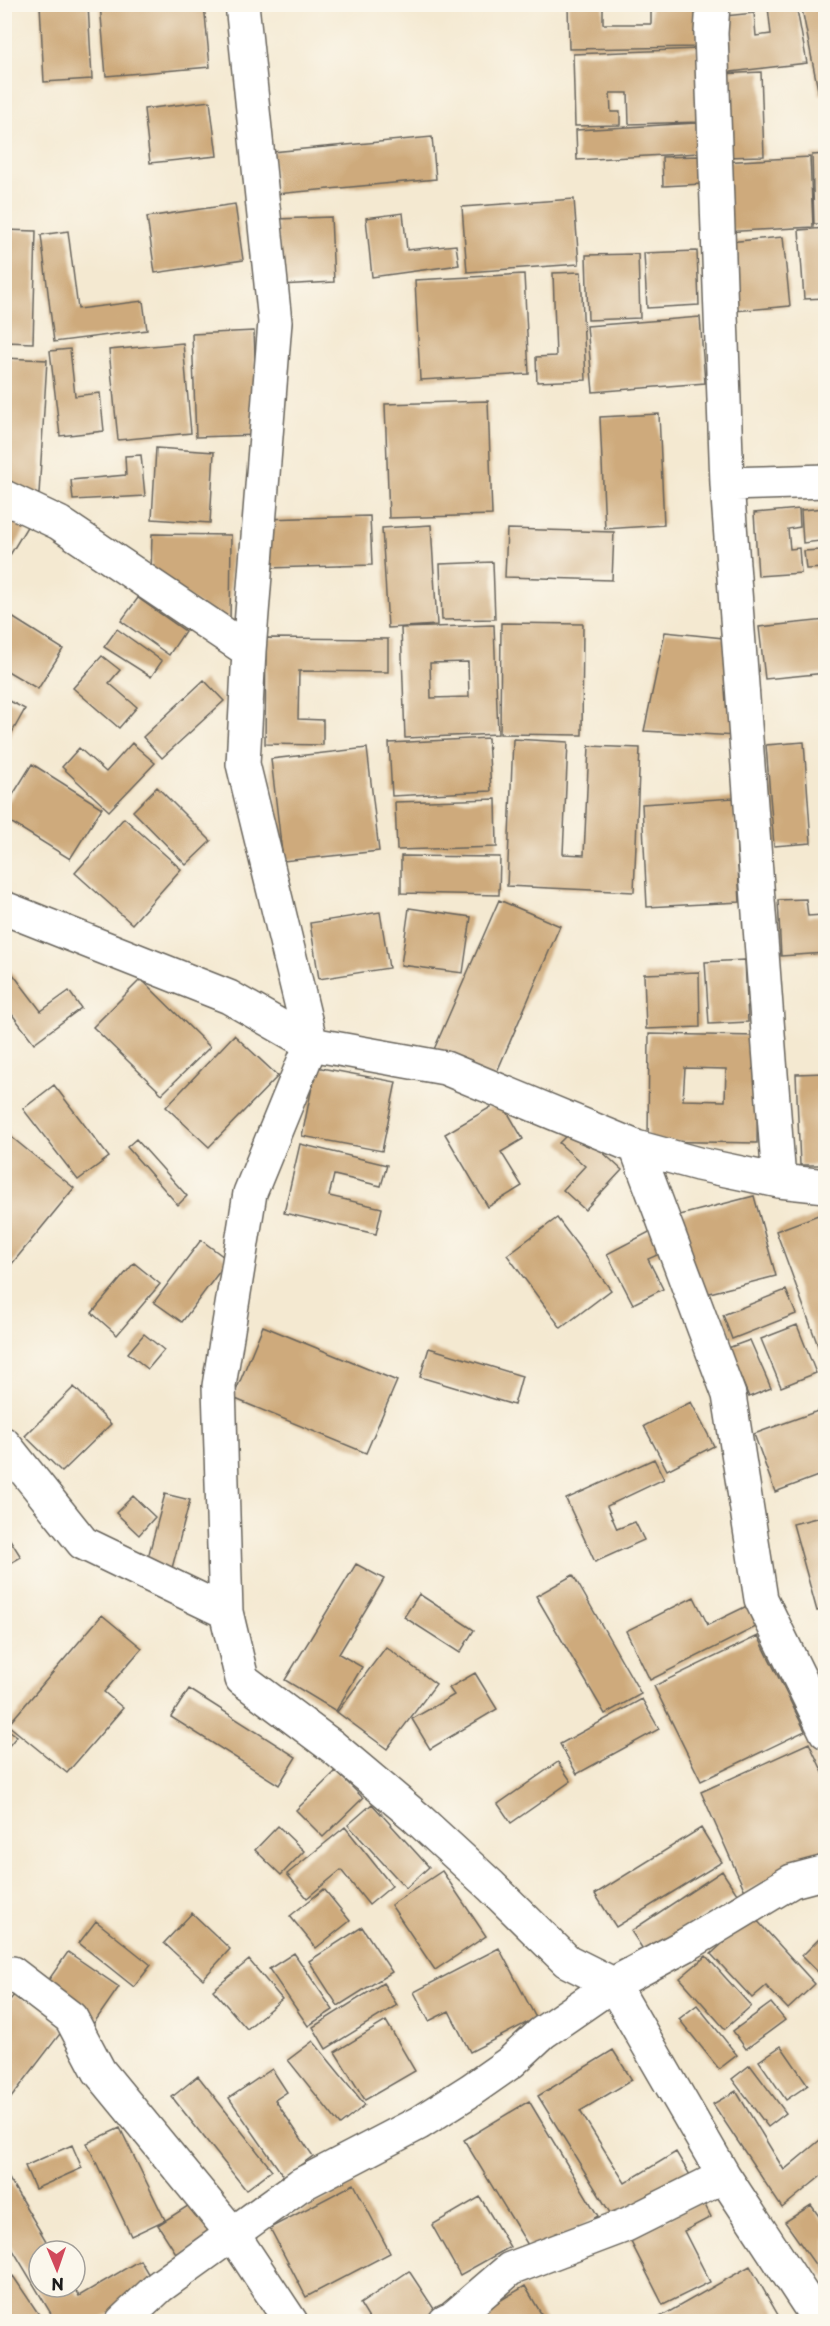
<svg xmlns="http://www.w3.org/2000/svg" width="830" height="2326" font-family="'Playpen Sans',sans-serif">
<rect width="100%" height="100%" fill="#fbf7ec"/>
<filter id="ink" filterUnits="userSpaceOnUse"><feTurbulence type="fractalNoise" baseFrequency=".0167" numOctaves="2"/><feDisplacementMap in="SourceGraphic" scale="12" xChannelSelector="R" yChannelSelector="G"/><feConvolveMatrix kernelMatrix="1 2 1 2 8 2 1 2 1" color-interpolation-filters="sRGB"/></filter>
<filter id="wash" filterUnits="userSpaceOnUse"><feTurbulence type="fractalNoise" baseFrequency=".008" numOctaves="4" result="noise"/><feDisplacementMap in="SourceGraphic" scale="24" xChannelSelector="R" yChannelSelector="G"/><feGaussianBlur stdDeviation="1.35" result="paint"/><feColorMatrix in="noise" values="0 0 0 0 0 0 0 0 0 0 0 0 0 0 0 0 0 1.4 0 .05"/><feComposite in="paint" operator="in"/></filter>
<g filter="url(#wash)">
<rect width="100%" height="100%" fill="#f4e9d1"/>
<g id="blocks">
<path fill="#ceaa7b" fill-rule="evenodd" d="M 40,4 L 88,4 L 92,79 L 44,82 Z
M 100,4 L 204,4 L 210,67 L 106,76 Z
M 568,4 L 603,4 L 603,24 L 651,24 L 651,4 L 698,4 L 698,47 L 569,49 Z
M 796,4 L 807,63 L 722,73 L 715,17 L 754,13 L 756,36 L 771,34 L 768,7 Z
M 801,4 L 826,4 L 826,94 L 819,95 Z
M 698,49 L 700,122 L 629,124 L 628,93 L 610,93 L 611,112 L 620,112 L 620,125 L 575,126 L 573,54 Z
M 761,72 L 764,156 L 723,157 L 719,74 Z
M 210,101 L 217,156 L 150,163 L 144,109 Z
M 697,123 L 699,153 L 577,160 L 576,130 Z
M 432,137 L 436,179 L 276,194 L 272,152 Z
M 826,154 L 826,224 L 814,224 L 812,155 Z
M 701,156 L 702,184 L 663,186 L 662,157 Z
M 810,157 L 813,227 L 724,232 L 721,162 Z
M 574,199 L 579,264 L 467,272 L 462,207 Z
M 235,204 L 243,260 L 155,273 L 147,217 Z
M 403,213 L 407,250 L 456,245 L 459,265 L 372,277 L 366,218 Z
M 331,217 L 334,282 L 280,285 L 277,219 Z
M 826,228 L 826,298 L 804,299 L 799,230 Z
M 4,230 L 36,231 L 33,343 L 4,342 Z
M 68,231 L 78,309 L 143,301 L 147,330 L 54,342 L 41,235 Z
M 783,237 L 790,306 L 735,311 L 728,242 Z
M 697,251 L 699,305 L 647,308 L 644,253 Z
M 638,254 L 640,318 L 588,320 L 586,255 Z
M 581,272 L 586,380 L 537,382 L 536,357 L 556,356 L 553,273 Z
M 524,274 L 529,374 L 420,380 L 415,280 Z
M 700,317 L 705,383 L 593,392 L 587,326 Z
M 254,331 L 258,435 L 196,437 L 192,334 Z
M 183,343 L 191,433 L 118,440 L 109,350 Z
M 70,349 L 75,396 L 100,393 L 104,431 L 60,436 L 50,351 Z
M 4,358 L 47,360 L 39,494 L 5,493 L 7,471 L 4,470 Z
M 488,401 L 492,515 L 389,518 L 385,404 Z
M 659,414 L 664,525 L 605,529 L 600,417 Z
M 156,448 L 214,452 L 210,523 L 152,519 Z
M 141,455 L 145,496 L 73,500 L 71,480 L 126,475 L 125,456 Z
M 826,508 L 826,568 L 806,569 L 804,551 L 820,550 L 820,541 L 803,543 L 801,510 Z
M 799,509 L 800,527 L 788,529 L 790,549 L 799,548 L 801,573 L 758,576 L 754,513 Z
M 4,512 L 28,525 L 4,565 Z
M 370,516 L 372,565 L 267,568 L 265,519 Z
M 431,525 L 437,625 L 388,628 L 382,528 Z
M 507,529 L 614,532 L 612,580 L 505,577 Z
M 152,534 L 231,535 L 230,625 L 151,573 Z
M 493,562 L 495,619 L 442,620 L 440,564 Z
M 138,598 L 185,631 L 169,655 L 121,621 Z
M 4,612 L 63,649 L 38,689 L 4,669 Z
M 826,620 L 826,673 L 765,679 L 759,627 Z
M 501,623 L 583,624 L 582,735 L 500,734 Z
M 494,625 L 498,734 L 405,738 L 401,628 ZM 468,662 L 469,697 L 431,698 L 430,663 Z
M 117,629 L 162,661 L 151,677 L 104,647 Z
M 665,632 L 733,639 L 737,736 L 644,731 Z
M 266,638 L 388,639 L 388,672 L 299,671 L 298,719 L 323,720 L 323,745 L 265,744 Z
M 102,656 L 120,670 L 109,683 L 137,707 L 119,728 L 73,688 Z
M 204,680 L 224,701 L 162,758 L 143,737 Z
M 4,698 L 25,709 L 9,738 L 4,735 Z
M 488,738 L 491,791 L 392,796 L 389,743 Z
M 513,739 L 568,742 L 563,854 L 584,855 L 589,746 L 640,748 L 634,892 L 507,886 Z
M 804,742 L 811,843 L 774,846 L 766,745 Z
M 132,743 L 155,763 L 109,811 L 62,767 L 79,748 L 106,772 Z
M 367,748 L 379,851 L 283,861 L 271,759 Z
M 32,764 L 102,808 L 70,859 L 4,818 L 4,809 Z
M 157,787 L 211,841 L 186,865 L 133,811 Z
M 734,798 L 740,902 L 647,907 L 642,804 Z
M 496,799 L 497,847 L 397,850 L 395,802 Z
M 124,818 L 181,869 L 132,924 L 75,873 Z
M 401,856 L 500,857 L 499,895 L 401,893 Z
M 821,898 L 826,898 L 826,953 L 781,956 L 778,900 L 806,899 L 808,916 L 823,915 Z
M 499,900 L 560,926 L 493,1081 L 432,1054 Z
M 409,908 L 471,917 L 463,973 L 401,965 Z
M 380,912 L 389,968 L 319,979 L 310,923 Z
M 745,960 L 748,1022 L 709,1024 L 705,962 Z
M 6,965 L 41,1011 L 69,991 L 81,1008 L 34,1043 L 4,1004 Z
M 699,972 L 700,1027 L 646,1029 L 644,974 Z
M 141,979 L 210,1047 L 162,1094 L 93,1027 Z
M 649,1034 L 758,1036 L 757,1143 L 648,1141 ZM 685,1068 L 726,1069 L 725,1101 L 683,1100 Z
M 234,1035 L 278,1076 L 209,1147 L 166,1107 Z
M 316,1067 L 396,1082 L 382,1151 L 302,1136 Z
M 826,1073 L 826,1165 L 800,1165 L 796,1074 Z
M 54,1085 L 109,1157 L 78,1180 L 23,1109 Z
M 501,1101 L 523,1139 L 501,1152 L 522,1186 L 488,1207 L 445,1134 Z
M 575,1127 L 622,1170 L 585,1210 L 563,1190 L 585,1166 L 559,1143 Z
M 4,1131 L 74,1188 L 6,1271 L 4,1270 Z
M 136,1139 L 187,1196 L 178,1205 L 127,1147 Z
M 300,1144 L 387,1165 L 381,1186 L 334,1175 L 329,1196 L 382,1208 L 376,1234 L 284,1213 Z
M 754,1196 L 776,1276 L 698,1296 L 676,1216 Z
M 826,1212 L 826,1365 L 825,1365 L 776,1231 Z
M 557,1218 L 611,1290 L 561,1328 L 507,1255 Z
M 653,1230 L 664,1252 L 648,1259 L 663,1289 L 633,1304 L 607,1254 Z
M 201,1240 L 228,1260 L 182,1322 L 154,1302 Z
M 134,1263 L 160,1284 L 117,1335 L 92,1313 Z
M 786,1290 L 796,1314 L 732,1339 L 723,1315 Z
M 797,1325 L 816,1373 L 781,1387 L 761,1339 Z
M 263,1326 L 397,1381 L 366,1453 L 233,1398 Z
M 144,1334 L 164,1350 L 148,1369 L 128,1353 Z
M 750,1340 L 771,1388 L 749,1397 L 728,1348 Z
M 429,1348 L 522,1376 L 514,1405 L 420,1377 Z
M 74,1387 L 111,1424 L 62,1472 L 25,1436 Z
M 691,1402 L 714,1446 L 667,1470 L 644,1426 Z
M 826,1408 L 826,1473 L 775,1492 L 754,1434 Z
M 654,1459 L 664,1479 L 607,1506 L 617,1529 L 635,1522 L 644,1540 L 595,1562 L 566,1499 Z
M 165,1494 L 190,1500 L 171,1572 L 146,1565 Z
M 133,1496 L 155,1517 L 139,1535 L 116,1513 Z
M 820,1517 L 826,1535 L 826,1609 L 817,1611 L 793,1524 Z
M 4,1530 L 21,1557 L 4,1567 Z
M 356,1564 L 384,1579 L 339,1654 L 362,1667 L 336,1711 L 285,1680 Z
M 573,1575 L 641,1694 L 605,1714 L 536,1596 Z
M 419,1594 L 474,1630 L 460,1653 L 404,1617 Z
M 694,1597 L 708,1625 L 751,1604 L 762,1624 L 650,1680 L 626,1631 Z
M 102,1615 L 142,1648 L 104,1692 L 123,1708 L 67,1773 L 8,1725 Z
M 758,1636 L 805,1731 L 701,1781 L 654,1686 Z
M 386,1647 L 436,1684 L 387,1749 L 337,1712 Z
M 475,1673 L 497,1709 L 430,1749 L 412,1719 L 454,1695 L 449,1688 Z
M 189,1689 L 296,1757 L 279,1785 L 171,1717 Z
M 642,1699 L 659,1729 L 577,1774 L 560,1744 Z
M 4,1727 L 17,1736 L 4,1752 Z
M 809,1743 L 826,1779 L 826,1855 L 745,1891 L 701,1792 Z
M 558,1762 L 571,1781 L 511,1823 L 498,1804 Z
M 336,1771 L 363,1798 L 323,1837 L 296,1810 Z
M 372,1804 L 429,1867 L 406,1888 L 348,1825 Z
M 278,1826 L 304,1851 L 281,1875 L 255,1850 Z
M 345,1827 L 392,1886 L 369,1905 L 341,1870 L 307,1898 L 287,1874 Z
M 701,1828 L 722,1862 L 616,1927 L 595,1894 Z
M 442,1871 L 486,1936 L 435,1970 L 391,1905 Z
M 722,1871 L 737,1894 L 646,1954 L 631,1931 Z
M 324,1889 L 350,1921 L 316,1948 L 290,1916 Z
M 192,1913 L 230,1949 L 203,1979 L 164,1943 Z
M 753,1916 L 815,1984 L 788,2009 L 766,1986 L 752,1998 L 711,1954 Z
M 96,1921 L 151,1965 L 134,1987 L 79,1943 Z
M 362,1927 L 392,1972 L 338,2006 L 309,1961 Z
M 822,1936 L 826,1939 L 826,1980 L 802,1956 Z
M 499,1948 L 536,2018 L 470,2052 L 449,2011 L 429,2021 L 414,1992 Z
M 68,1952 L 119,1987 L 94,2023 L 43,1988 Z
M 294,1953 L 333,2010 L 308,2026 L 269,1969 Z
M 706,1956 L 751,2006 L 725,2029 L 680,1978 Z
M 249,1960 L 282,1999 L 247,2029 L 213,1990 Z
M 383,1983 L 397,2005 L 326,2049 L 313,2027 Z
M 15,1994 L 63,2030 L 4,2107 L 4,2007 Z
M 771,2003 L 785,2020 L 746,2049 L 733,2031 Z
M 697,2005 L 737,2055 L 719,2069 L 679,2019 Z
M 386,2021 L 415,2071 L 365,2100 L 335,2052 Z
M 313,2041 L 365,2105 L 340,2125 L 288,2060 Z
M 781,2046 L 808,2085 L 786,2100 L 759,2061 Z
M 613,2050 L 632,2080 L 580,2111 L 625,2183 L 676,2152 L 690,2175 L 615,2221 L 538,2096 Z
M 750,2065 L 786,2113 L 768,2127 L 732,2079 Z
M 272,2069 L 287,2092 L 275,2100 L 313,2156 L 284,2177 L 229,2098 Z
M 198,2076 L 272,2170 L 246,2190 L 172,2097 Z
M 736,2091 L 784,2170 L 826,2135 L 826,2172 L 782,2208 L 713,2104 Z
M 529,2101 L 598,2216 L 534,2255 L 464,2140 Z
M 120,2128 L 165,2220 L 131,2236 L 87,2143 Z
M 72,2145 L 82,2168 L 35,2189 L 25,2166 Z
M 8,2177 L 52,2251 L 39,2251 L 39,2287 L 73,2287 L 79,2296 L 140,2260 L 156,2287 L 96,2322 L 56,2322 L 4,2235 L 4,2180 Z
M 354,2184 L 390,2253 L 306,2297 L 270,2228 Z
M 480,2197 L 510,2247 L 460,2275 L 432,2225 Z
M 703,2201 L 711,2217 L 684,2231 L 710,2282 L 663,2305 L 629,2238 Z
M 194,2202 L 215,2235 L 179,2258 L 158,2225 Z
M 811,2205 L 826,2226 L 826,2280 L 785,2222 Z
M 750,2266 L 782,2322 L 651,2322 Z
M 409,2271 L 436,2312 L 422,2322 L 371,2322 L 360,2304 Z
M 13,2276 L 44,2322 L 5,2322 L 5,2282 Z
M 525,2286 L 546,2322 L 487,2322 L 481,2312 Z"/>
</g>
</g>
<g filter="url(#ink)">
<use href="#blocks" fill-opacity="0" stroke="#68645b" stroke-width="1.5"/>
<g fill="none" stroke-linecap="round" stroke-linejoin="round">
<defs>
<path id="street" d="M 713,4 L 711,33 L 727,484 L 779,1181
M 727,484 L 826,481
M 4,497 L 59,523 L 249,651
M 4,908 L 229,997 L 311,1044 L 445,1068 L 636,1147 L 698,1164 L 779,1181 L 826,1186
M 636,1147 L 729,1395 L 761,1599 L 826,1732
M 4,1444 L 83,1543 L 226,1612 L 242,1679 L 333,1747 L 416,1817 L 491,1886 L 567,1961 L 613,1984 L 724,2176 L 820,2322
M 226,1612 L 219,1386 L 250,1193 L 311,1044 L 243,764 L 249,651 L 275,322 L 242,4
M 4,1975 L 12,1973 L 71,2018 L 99,2071 L 232,2233 L 291,2322
M 122,2322 L 159,2287 L 300,2185 L 419,2123 L 471,2090 L 511,2062 L 542,2033 L 613,1984 L 686,1945 L 792,1881 L 826,1872
M 445,2322 L 453,2318 L 510,2269 L 626,2225 L 724,2176"/>
</defs>
<use href="#street" stroke="#68645b" stroke-width="36"/>
<use href="#street" stroke="#fff" stroke-width="33"/>
</g>
</g>
<rect width="830" height="2326" fill="none" stroke="#fbf7ec" stroke-width="24"/>
<g transform="translate(57 2269) rotate(178)"><circle r="28" fill="#fbf7ec" stroke="#a29f99" stroke-width="1.5"/>
<path d="M0-4.5L10 22L0 15L-10 22Z" fill="#d1495b"/>
<text y="-9" font-size="16" font-weight="bold" text-anchor="middle" fill="#1c1c1c">N</text>
</g>
</svg>
